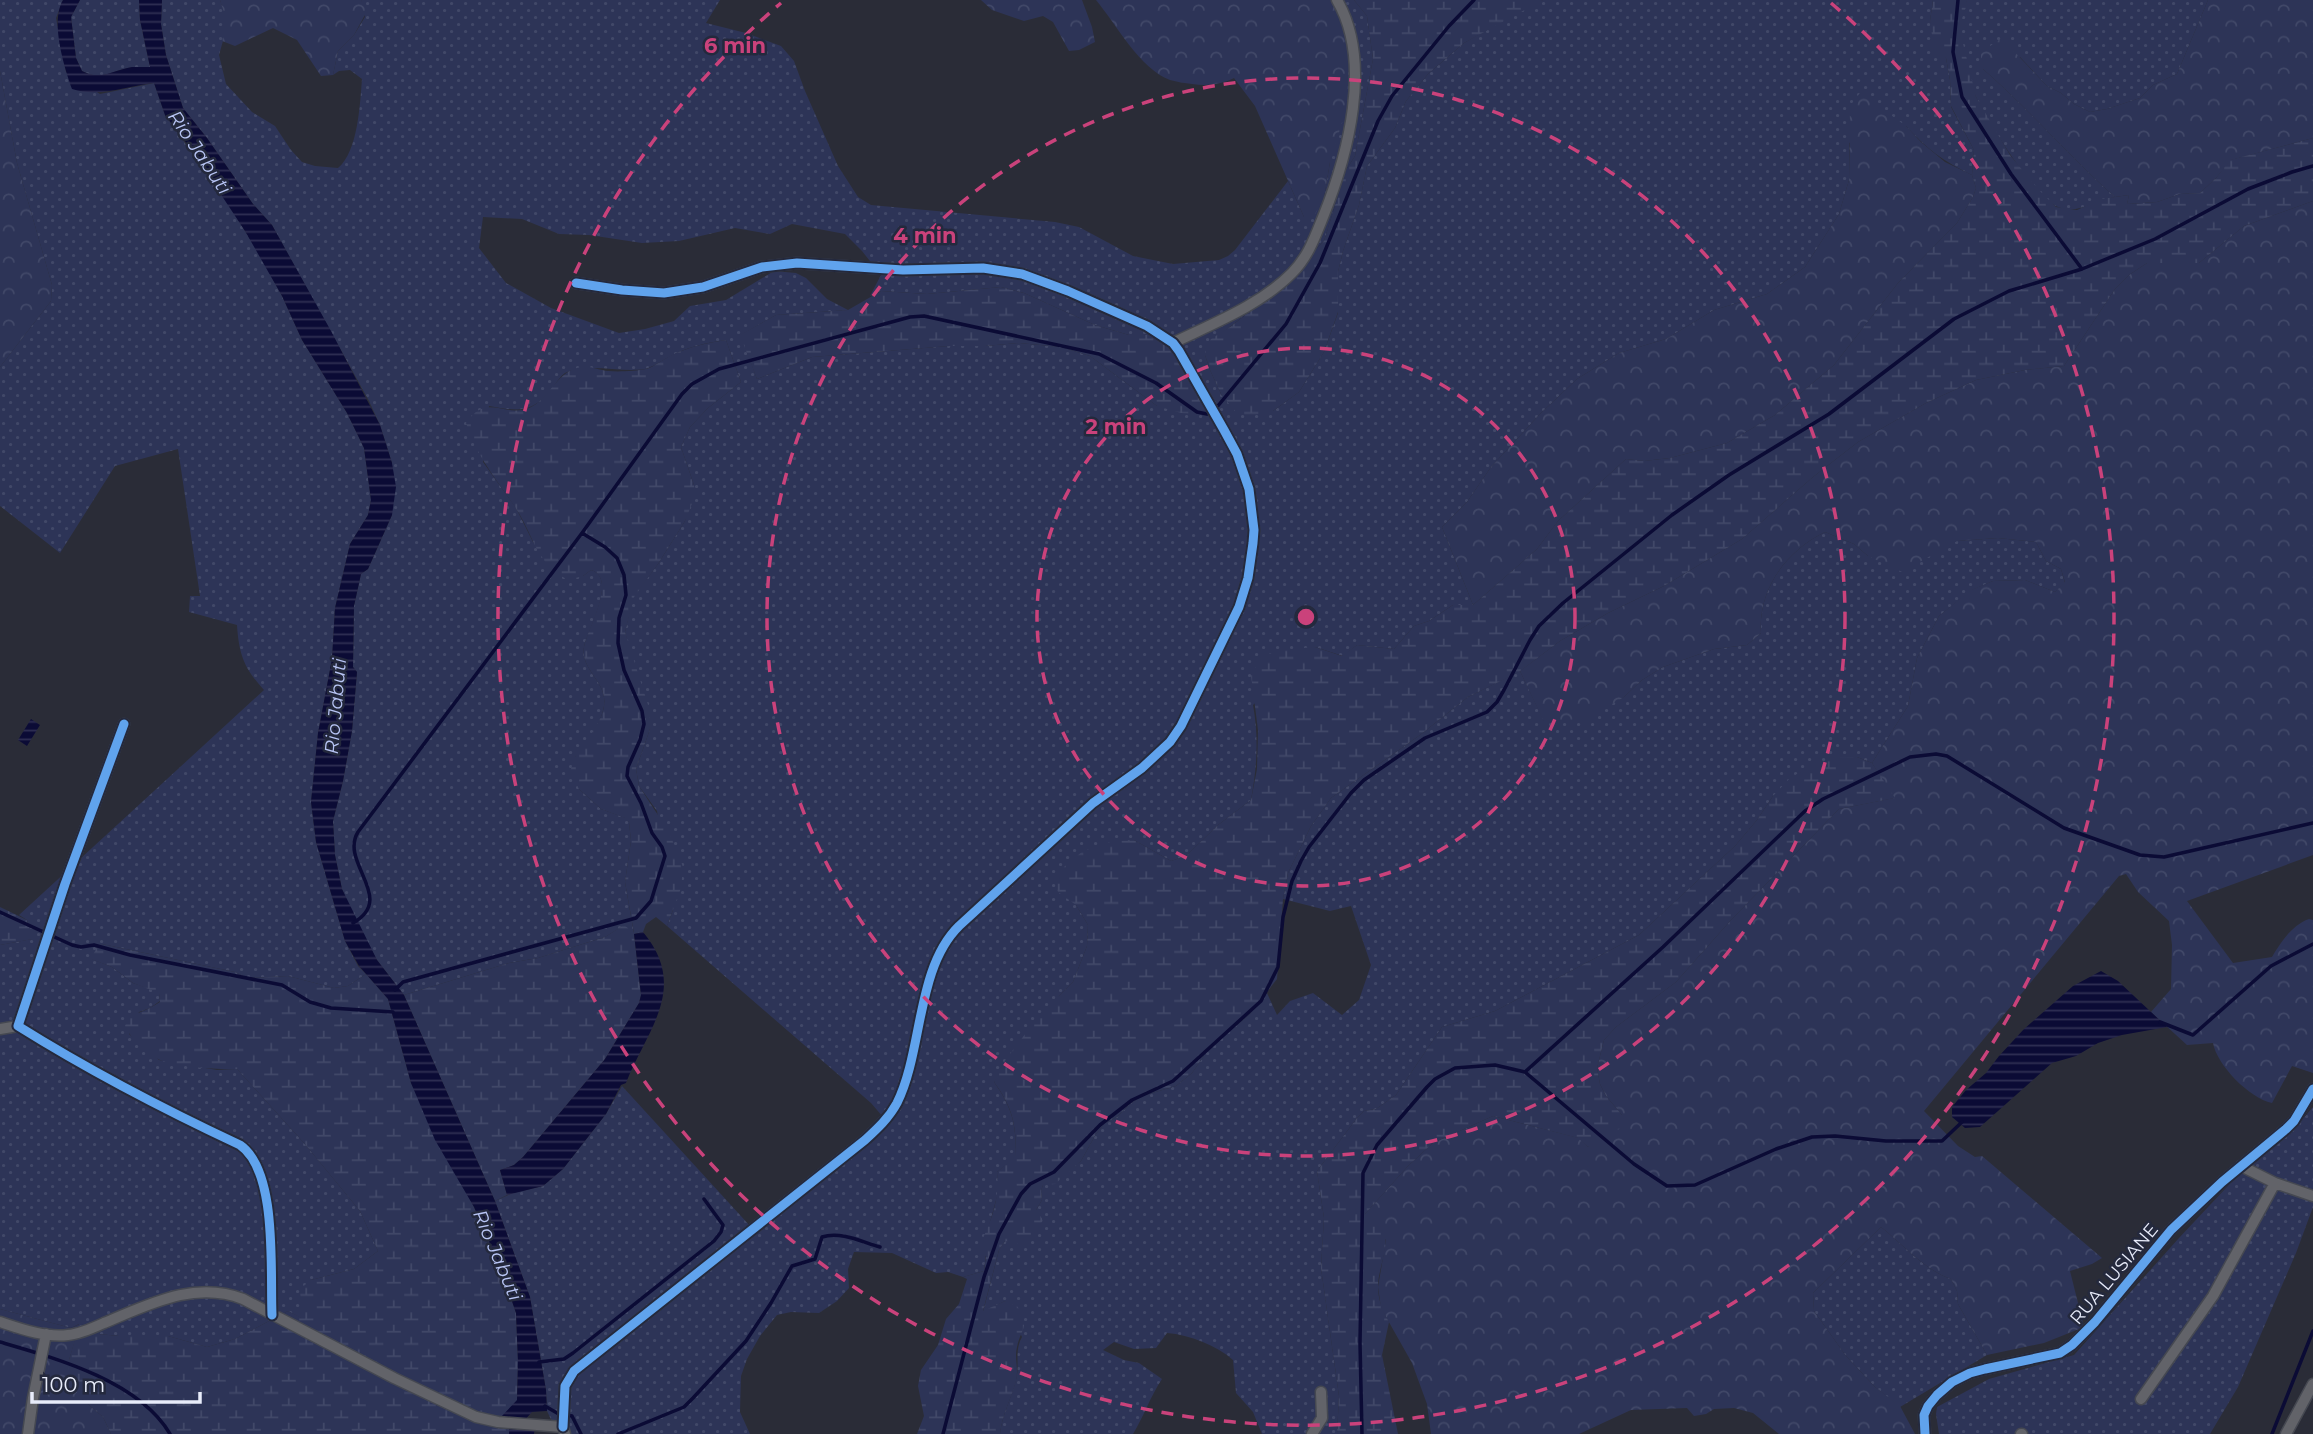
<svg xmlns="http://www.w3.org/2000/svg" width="2313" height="1434" font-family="Montserrat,sans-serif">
<defs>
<pattern id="grass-dots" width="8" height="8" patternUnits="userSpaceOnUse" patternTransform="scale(1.75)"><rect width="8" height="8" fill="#2d3457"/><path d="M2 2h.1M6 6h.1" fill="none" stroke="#414868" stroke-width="1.8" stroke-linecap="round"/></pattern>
<pattern id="forest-crowns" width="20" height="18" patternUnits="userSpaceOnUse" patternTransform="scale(1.75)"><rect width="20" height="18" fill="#2d3457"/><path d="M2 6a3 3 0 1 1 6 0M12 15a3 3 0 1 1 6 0" fill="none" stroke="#414868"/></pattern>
<pattern id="wetland-marsh" width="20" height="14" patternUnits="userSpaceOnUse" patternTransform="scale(1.75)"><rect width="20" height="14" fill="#2d3457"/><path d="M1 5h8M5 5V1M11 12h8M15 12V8" fill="none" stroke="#414868"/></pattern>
<pattern id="water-rules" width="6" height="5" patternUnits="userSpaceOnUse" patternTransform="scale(1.75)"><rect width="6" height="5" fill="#0b0b35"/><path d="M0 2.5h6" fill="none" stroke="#2f2f53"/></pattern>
</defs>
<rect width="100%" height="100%" fill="#2a2c37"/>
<path fill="url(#grass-dots)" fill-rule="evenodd" d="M 0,0 L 63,0 L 56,18 L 66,72 L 100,94 L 154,83 L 165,115 L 227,202 L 258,252 L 282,296 L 302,340 L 347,413 L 364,448 L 371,500 L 368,515 L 350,544 L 335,608 L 332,659 L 318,733 L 311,802 L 316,842 L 345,941 L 358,966 L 366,974 L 348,986 L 334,988 L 288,976 L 247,978 L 235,972 L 102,944 L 92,959 L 112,967 L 133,983 L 159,992 L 160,1001 L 150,1008 L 139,1012 L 129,1034 L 159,1060 L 217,1070 L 237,1069 L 304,1143 L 360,1211 L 378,1251 L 354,1269 L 311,1280 L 303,1319 L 288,1311 L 235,1339 L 207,1347 L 168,1336 L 119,1336 L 77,1332 L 79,1324 L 71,1328 L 0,1309 L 0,945 L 32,939 L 27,920 L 19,915 L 264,690 C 244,668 239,655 237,625 L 189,612 L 190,596 L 200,596 L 178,449 L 115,466 L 60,553 L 0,506 L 0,367 L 51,301 L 52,285 L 17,163 L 0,71 Z
M 80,0 L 139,0 L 140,20 L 150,67 C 145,67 138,67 133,67 C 112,70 102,82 82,71 L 76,58 L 71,17 Z
M 162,0 L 220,0 L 228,23 L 219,55 L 226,84 L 252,112 L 275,126 L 291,150 L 302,162 L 315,166 L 338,168 C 358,152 360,104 362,79 L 350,70 L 339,71 L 333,75 L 338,51 L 354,35 L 365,17 L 361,0 L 720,0 L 706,23 L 746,33 L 781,46 L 794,61 L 805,91 L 838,166 L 858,197 L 871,205 L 1055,222 L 1079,227 L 1133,256 L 1173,264 L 1219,260 L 1228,256 L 1235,250 L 1288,181 L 1304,217 L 1324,198 L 1330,162 L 1332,0 L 1354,0 L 1367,16 L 1373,59 L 1355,156 L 1346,170 L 1324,241 L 1271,295 L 1222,333 L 1205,355 L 1210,370 L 1222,396 L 1273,411 L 1299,392 L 1324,352 L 1338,313 L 1338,272 L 1343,251 L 1359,205 L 1367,166 L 1395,128 L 1406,101 L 1428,74 L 1464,43 L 1534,3 L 1543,0 L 1933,0 L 1930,21 L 1946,58 L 1950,80 L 1951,107 L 1974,150 L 1972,175 C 1943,161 1927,149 1906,126 L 1849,143 L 1849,180 L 1839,214 L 1805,267 L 1767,294 L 1714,310 L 1666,339 L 1619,353 L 1577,379 L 1540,414 L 1491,467 L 1467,502 L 1442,527 L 1473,605 L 1453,605 L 1429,621 L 1414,626 L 1394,649 L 1357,645 L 1343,656 L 1315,647 L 1253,705 C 1259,738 1257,767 1251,800 L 1218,825 L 1186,856 L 1171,861 L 1134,840 L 1076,905 L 1088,925 L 1087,946 L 1073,982 L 1060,995 L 994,1082 C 1013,1109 1016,1124 1016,1157 L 997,1172 L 999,1189 L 989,1226 L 984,1271 L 963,1277 L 948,1272 L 936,1273 L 892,1253 L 854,1252 L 848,1269 L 849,1288 L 837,1301 L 819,1313 L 791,1312 L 777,1315 L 760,1336 L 747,1359 L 741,1376 L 740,1412 L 750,1434 L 558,1434 L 547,1411 L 546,1390 L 530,1297 L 495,1201 L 513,1193 L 543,1186 L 563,1169 L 606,1114 L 622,1086 L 751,1227 L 881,1128 L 883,1117 L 871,1103 L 667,926 L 673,910 L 657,811 L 639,786 L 636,769 L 650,729 L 625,632 L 633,597 L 658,564 L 685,521 L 694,485 L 681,447 L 690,427 L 708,408 L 741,382 L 726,340 C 705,343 687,347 669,357 C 661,361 653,367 645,369 C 621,373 586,362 565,373 C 560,376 555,385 551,390 C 531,414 518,411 489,406 L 483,462 L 516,508 L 533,542 L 583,576 L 591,570 C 618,578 588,629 584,647 C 580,670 608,682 604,706 C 601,725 586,742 575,757 L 579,789 L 601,809 L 626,818 L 629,822 L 631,841 L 625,882 L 634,934 L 623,926 L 605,937 L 538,958 L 509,963 L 404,995 L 377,960 L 357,924 L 342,889 L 335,855 L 333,821 L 343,781 L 352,731 L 357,672 L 353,667 L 354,606 L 361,574 L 368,569 L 392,515 L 392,463 L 380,425 L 369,401 L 272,225 L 253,204 L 207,138 L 183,108 L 166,55 L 161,24 ZM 483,217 L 522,219 L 559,234 L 589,235 L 642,243 L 679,241 L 735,228 L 770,234 L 792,224 L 845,234 L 862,251 L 881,275 L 870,296 L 881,291 L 927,294 L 1001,287 L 1024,293 L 1095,325 L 1129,335 L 1157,335 L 1157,406 L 1090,356 L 1061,347 L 1019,343 L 985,346 L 949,346 L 812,357 L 757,379 L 741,335 L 776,315 L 848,310 L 827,299 L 806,278 L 796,273 L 774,271 L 726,300 L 690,306 L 674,321 L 645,329 L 619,333 L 551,308 L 506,283 L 479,248 Z
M 1966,0 L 2208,0 L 2177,74 L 2153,85 L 2140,98 L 2107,109 L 2090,112 L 2074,104 L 2061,93 L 2047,86 L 2020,57 L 1983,69 C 2029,109 2069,156 2115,197 C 2095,200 2078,215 2058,207 C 2035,198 1989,123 1977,99 C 1972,89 1958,36 1959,26 C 1960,16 1967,10 1966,0 Z
M 1825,532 L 1854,544 L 1868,556 L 1957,541 L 1998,538 L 2036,542 L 2046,561 L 2061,569 L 2065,583 L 2055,592 L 2025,580 L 1993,581 L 1972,590 L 1939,616 L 1917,658 L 1908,706 L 1872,763 L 1857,757 L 1773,796 L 1757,820 L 1735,846 L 1639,935 L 1495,1011 L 1442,1027 L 1396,1095 L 1376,1109 L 1364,1111 L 1357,1118 L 1317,1171 L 1324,1218 L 1321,1268 L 1339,1396 L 1337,1434 L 1262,1434 L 1253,1412 L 1236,1393 L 1233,1360 C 1216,1345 1190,1335 1167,1333 L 1156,1348 L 1134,1349 L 1114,1342 L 1103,1350 L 1124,1360 L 1139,1363 L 1162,1379 C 1150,1397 1144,1416 1133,1434 L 1000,1434 C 1002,1415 1011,1399 1016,1380 C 1020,1365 1014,1351 1022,1337 L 1005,1301 L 983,1312 L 999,1250 L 1005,1241 L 1036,1210 L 1042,1200 L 1041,1191 L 1043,1185 L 1068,1171 L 1081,1161 L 1096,1134 L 1105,1123 L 1117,1117 L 1130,1104 L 1142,1096 L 1176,1086 L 1192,1073 L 1204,1056 L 1203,1053 L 1249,1015 L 1267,993 L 1277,1015 L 1290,1001 L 1313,993 L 1342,1015 L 1359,1000 L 1371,965 L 1351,906 L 1330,911 L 1283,899 L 1288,873 L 1311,826 L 1331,798 L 1420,735 L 1468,697 L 1520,671 L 1544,721 L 1624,697 L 1642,680 L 1663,667 L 1714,649 L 1747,645 L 1761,633 C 1758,589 1786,551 1825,532 Z
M 2313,1107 L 2313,1207 L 2296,1253 L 2238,1387 L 2210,1434 L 1939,1434 L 1936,1414 L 1937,1407 L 1989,1379 L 2074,1355 L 2179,1238 L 2240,1173 L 2295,1128 Z
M 1881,1227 C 1901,1243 1926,1271 1951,1279 L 1957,1291 L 1958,1304 L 1987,1355 L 1900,1407 L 1875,1387 L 1846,1356 L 1814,1311 L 1813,1293 Z"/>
<path fill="url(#forest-crowns)" d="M 220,0 L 361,0 L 367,11 L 354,35 L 338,51 L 333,75 L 321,76 L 297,40 L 273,28 L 235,46 L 222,41 L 227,23 Z
M 981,0 L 1082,0 L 1092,27 L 1095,42 L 1079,50 L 1069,51 L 1053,22 L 1043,16 L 1024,21 L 992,10 Z
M 1096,0 L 1332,0 L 1338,6 L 1349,53 L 1347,106 L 1330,162 L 1324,198 L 1313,218 L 1304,217 L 1255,106 L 1234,78 C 1220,85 1207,86 1192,84 C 1185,83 1177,82 1170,80 C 1140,69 1116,24 1096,0 Z
M 2208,0 L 2313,0 L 2313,138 L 2231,160 L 2216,178 L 2200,193 L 2180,194 L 2157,202 L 2127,204 L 2129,195 L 2115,197 C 2069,156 2029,109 1983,69 L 1981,64 L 1981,52 L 1999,40 L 2007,44 L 2047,86 L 2061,93 L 2074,104 L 2090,112 L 2107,109 L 2140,98 L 2153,85 L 2177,74 Z
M 0,71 L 17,163 L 52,285 L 51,301 L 0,367 Z
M 1860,93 L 1906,126 L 1921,142 L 1945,162 L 1972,175 L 1976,188 L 1973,197 L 1957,223 L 1898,283 L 1834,365 L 1775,415 L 1727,443 L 1670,458 L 1644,461 L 1626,459 L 1558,521 L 1537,549 L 1473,605 L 1442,527 L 1467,502 L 1491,467 L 1540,414 L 1577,379 L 1619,353 L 1666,339 L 1714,310 L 1767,294 L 1805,267 L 1839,214 L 1849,180 L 1850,106 Z
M 2313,201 L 2313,855 L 2187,901 L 2233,963 L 2272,957 C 2281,942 2292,925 2309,919 L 2313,920 L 2313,1073 L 2292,1066 L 2272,1103 C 2249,1098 2217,1065 2213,1043 L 2187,1045 L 2151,1012 L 2171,989 L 2172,945 L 2169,921 L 2138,892 L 2126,874 L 2119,876 L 1924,1111 L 1958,1146 L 1975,1157 L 1982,1156 L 2102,1258 L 2092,1264 L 2070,1271 L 2084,1327 L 2044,1343 L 1987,1355 L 1958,1304 L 1957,1291 L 1951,1279 C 1926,1271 1901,1243 1881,1227 L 1813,1293 L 1814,1311 L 1846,1356 L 1875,1387 L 1900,1406 L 1915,1434 L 1779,1434 L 1753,1413 L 1734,1408 L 1714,1409 L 1706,1414 L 1694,1416 L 1687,1408 L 1631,1410 L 1579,1434 L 1431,1434 L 1427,1404 L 1412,1363 L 1381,1308 L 1378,1287 L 1386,1240 L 1364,1215 L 1408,1166 L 1433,1143 L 1493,1116 L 1579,1138 L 1588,1147 L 1622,1115 L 1606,1096 L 1600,1084 L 1597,1068 L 1604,1040 L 1616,1027 L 1676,982 L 1731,920 L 1839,809 L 1894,798 L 1872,763 L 1908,706 L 1917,658 L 1939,616 L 1971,590 L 1993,581 L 2025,580 L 2055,592 L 2065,582 L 2061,569 L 2046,561 L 2036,542 L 1998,538 L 1957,541 L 1902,572 L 1868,556 L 1854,544 L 1825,532 C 1786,551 1758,589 1761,633 L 1747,645 L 1714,649 L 1663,667 L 1642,680 L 1624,697 L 1584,721 L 1544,722 L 1520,671 L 1560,641 L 1608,613 L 1664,586 L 1742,539 L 1813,477 L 1858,442 L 1926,403 L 1976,380 L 2025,370 L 2064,366 L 2115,289 L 2129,275 L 2147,263 L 2199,263 L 2244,226 Z
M 0,1309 L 71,1328 L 80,1324 L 69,1360 L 83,1400 L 103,1417 L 111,1434 L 0,1434 Z"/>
<path fill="url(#wetland-marsh)" d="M 1354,0 L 1543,0 L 1464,43 L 1428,74 L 1406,101 L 1395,128 L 1367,166 L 1359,205 L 1343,251 L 1338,272 L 1338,312 L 1324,352 L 1299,392 L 1273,411 L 1251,416 L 1245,415 L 1237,413 L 1222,396 L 1210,370 L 1205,355 L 1206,347 L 1211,339 L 1230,327 L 1271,295 L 1324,241 L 1346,170 L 1355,156 L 1373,59 L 1367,16 Z
M 1933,0 L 1966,0 L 1966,7 L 1959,27 L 1976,97 L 2010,155 L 2038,189 L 2056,207 L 2077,210 L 2101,199 L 2129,195 L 2127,204 L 2157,202 L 2180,194 L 2200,193 L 2216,178 L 2230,160 L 2313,138 L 2313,201 L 2244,226 L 2199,263 L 2147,263 L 2129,275 L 2115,289 L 2064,366 L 2025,370 L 1976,380 L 1926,403 L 1858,442 L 1813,477 L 1742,539 L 1664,586 L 1608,613 L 1560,641 L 1519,672 L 1468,697 L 1420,735 L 1331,798 L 1311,826 L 1288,873 L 1283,899 L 1277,979 L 1249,1015 L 1203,1052 L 1204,1056 L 1192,1073 L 1176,1086 L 1142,1096 L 1130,1104 L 1117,1117 L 1105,1123 L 1096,1134 L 1081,1161 L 1055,1184 L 1043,1185 L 1041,1191 L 1042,1200 L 1036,1210 L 1043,1220 L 1028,1246 L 1005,1241 L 999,1250 L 983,1311 L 1005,1301 L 1017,1306 C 1031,1326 1021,1328 1017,1347 C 1014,1358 1019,1369 1016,1381 C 1011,1399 1002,1415 1000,1434 L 917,1434 L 924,1416 L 918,1386 L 921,1370 L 938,1345 L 946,1319 L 959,1304 L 967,1279 L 963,1277 L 984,1271 L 986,1256 L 977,1251 C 990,1224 1000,1202 997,1172 L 1016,1156 C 1016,1124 1013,1108 994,1082 L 1006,1059 L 1040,1015 L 1073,982 L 1087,946 L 1088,925 L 1076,905 L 1058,892 L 1055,881 L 1064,867 L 1083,851 L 1113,841 L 1134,840 L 1171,861 L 1186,856 L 1218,825 L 1251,800 L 1257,769 L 1258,730 L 1251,675 L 1262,656 L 1282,650 L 1315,647 L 1342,656 L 1357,645 L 1394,649 L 1414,626 L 1429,621 L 1453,605 L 1473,605 L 1537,549 L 1558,521 L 1626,459 L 1644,461 L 1670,458 L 1727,443 L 1775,415 L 1834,365 L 1898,283 L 1957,223 L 1973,197 L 1976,188 L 1972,175 L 1974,150 L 1951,106 L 1950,80 L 1946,58 L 1934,49 L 1930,21 Z
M 1001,287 L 1024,293 L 1095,325 L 1129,335 L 1157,335 L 1167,340 L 1205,395 L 1205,410 L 1199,414 L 1181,413 L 1157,406 L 1090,356 L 1061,347 L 1019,343 L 985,346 L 949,346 L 812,357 L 757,379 L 740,335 L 776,315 L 848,310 L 881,291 L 927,294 Z
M 726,340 L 741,382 L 708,408 L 690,427 L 681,447 L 694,485 L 695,496 L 685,521 L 658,564 L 634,597 L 625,632 L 649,708 L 650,729 L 636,769 L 639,786 L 669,832 L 683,867 L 681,888 L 667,926 L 656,917 L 646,924 L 643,932 L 634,934 L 641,995 L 639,1003 L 605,1059 L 523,1157 L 514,1165 L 500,1170 L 507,1195 L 495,1201 L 404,995 L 509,963 L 538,958 L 605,937 L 624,925 L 634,933 L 625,882 L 631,841 L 629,822 L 625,818 L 601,809 L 579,789 L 570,772 C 572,767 573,761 575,757 C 584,740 601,726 604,706 C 608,682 580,670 584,647 C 587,629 618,578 591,570 L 583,576 L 568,580 C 562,576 555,573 550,568 C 534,550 528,526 515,507 C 496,479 476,455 466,423 C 487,392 503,418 529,408 C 549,400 555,374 577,368 C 588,364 598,370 608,371 C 619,372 636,371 646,369 C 654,367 662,360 670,356 C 688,347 706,343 726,340 Z
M 1857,757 L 1872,763 L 1895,798 L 1839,809 L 1731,920 L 1676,982 L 1616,1027 L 1604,1040 L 1597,1068 L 1600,1084 L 1606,1096 L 1622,1115 L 1626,1125 L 1588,1147 L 1578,1138 L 1493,1116 L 1433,1143 L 1408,1166 L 1365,1214 C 1370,1218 1378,1221 1382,1227 C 1392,1242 1378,1268 1378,1286 C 1378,1299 1382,1310 1389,1322 L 1382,1355 L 1398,1434 L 1337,1434 L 1339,1396 L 1321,1268 L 1324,1218 L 1317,1171 L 1357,1118 L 1364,1111 L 1376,1109 L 1396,1095 L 1442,1027 L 1495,1011 L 1639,935 L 1735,846 L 1757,820 L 1773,796 L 1789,779 L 1808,767 L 1835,758 Z
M 0,907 L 27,920 L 33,939 L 0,945 Z
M 102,944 L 235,972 L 247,978 L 288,976 L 334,988 L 348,986 L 366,974 L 388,999 L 411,1083 L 474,1207 L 501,1269 L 516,1313 L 518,1362 L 517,1400 L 521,1423 L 510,1429 L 509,1434 L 111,1434 L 103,1417 L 83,1400 L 68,1381 L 69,1360 L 77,1332 L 119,1336 L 168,1336 L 207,1347 L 235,1339 L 288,1311 L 302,1318 L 300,1289 L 311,1280 L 354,1269 L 378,1251 L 360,1211 L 304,1143 L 237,1069 C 220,1070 176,1067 160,1060 C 147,1054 131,1039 125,1026 L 129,1017 L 150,1008 L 160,1002 L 159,993 L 133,983 L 112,967 L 91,959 L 97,947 Z"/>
<path fill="url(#water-rules)" d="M 63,0 L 80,0 L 71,17 L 76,58 L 82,71 C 102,81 113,70 132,67 C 138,67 144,67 150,67 L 140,20 L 139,0 L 162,0 L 161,24 L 166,55 L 183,108 L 207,138 L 253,204 L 272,225 L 331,331 L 380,425 L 392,463 L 396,487 L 392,515 L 368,569 L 361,574 L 354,606 L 353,667 L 357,672 L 352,731 L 343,781 L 333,821 L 335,855 L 342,889 L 377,960 L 404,995 L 495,1201 L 530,1297 L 546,1390 L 547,1411 L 532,1412 L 522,1423 L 535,1426 L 534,1434 L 509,1434 L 509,1429 L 520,1424 L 499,1419 L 517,1400 L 518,1362 L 516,1313 L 501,1269 L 474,1207 L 435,1140 L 411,1083 L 388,999 L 359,966 L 345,941 L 316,842 L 311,802 L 318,733 L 332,659 L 335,608 L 350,544 L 368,515 L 371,500 L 364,448 L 347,413 L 302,340 L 282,296 L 245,231 L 191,149 L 165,115 L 154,83 C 125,86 100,98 72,89 C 64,66 50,22 63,0 Z
M 31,719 L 40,725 L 27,746 L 18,740 Z
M 643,932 C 690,988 646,1031 626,1083 L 621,1085 L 606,1114 L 563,1169 L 543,1186 L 507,1195 L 500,1170 L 514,1165 L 523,1157 L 605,1059 L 639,1003 L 641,995 L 634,934 Z
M 2101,971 L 2118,981 L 2167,1027 L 2122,1035 L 2098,1043 L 2076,1056 L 2052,1063 L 1980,1127 L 1965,1128 L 1952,1117 L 1952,1107 L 1966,1090 L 1986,1073 L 1999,1056 L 2024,1029 L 2073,986 Z"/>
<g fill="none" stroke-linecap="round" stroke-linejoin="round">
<path stroke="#0b0b35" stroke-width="3.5" d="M 1958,0 L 1953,52 L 1962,97 L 2011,174 L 2082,269
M 0,912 L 72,945 L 81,947 L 94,945 L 130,955 L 282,985 L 310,1002 L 331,1008 L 393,1012
M 353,923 C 397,898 339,863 358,832 L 582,533 L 682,394 L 692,384 L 719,369 L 910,317 L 924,316 L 1099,354 L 1156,383 L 1197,412 L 1207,414 L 1217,407 L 1286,324 L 1320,263 L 1378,121 L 1392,96 L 1449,26 L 1474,0
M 395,990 L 403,982 L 636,918 L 651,901 L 665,856 L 662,847 L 652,833 L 641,803 L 627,776 L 628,767 L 640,740 L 644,724 L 642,711 L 624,670 L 618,643 L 619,618 L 626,595 L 624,575 L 617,558 L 605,547 L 582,533
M 2160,1022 L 2193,1035 L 2271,966 L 2313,944
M 1525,1072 L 1663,947 L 1805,811 L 1823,799 L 1910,757 L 1936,754 L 1947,756 L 2064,828 L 2140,855 L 2164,857 L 2313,823
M 0,1342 C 55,1358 139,1381 170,1434
M 539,1362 L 564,1359 L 573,1353 L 714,1241 L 721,1232 L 723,1225 L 704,1199
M 545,1406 L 557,1413 L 572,1416 L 581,1434
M 618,1434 L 684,1407 L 693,1398 L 746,1341 L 771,1303 L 792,1266 L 815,1259 L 822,1237 C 841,1231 862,1242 880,1247
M 943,1434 L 984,1277 L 999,1234 L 1021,1194 L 1030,1184 L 1054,1172 L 1100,1125 L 1132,1100 L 1173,1081 L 1261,1001 L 1278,967 L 1283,917 L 1292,881 L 1301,861 L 1309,847 L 1351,793 L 1364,780 L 1425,738 L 1487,712 L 1497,702 L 1504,690 L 1530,640 L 1539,626 L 1563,603 L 1672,515 L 1729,475 L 1829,414 L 1954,319 L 2009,291 L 2082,269 L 2155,239 L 2248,189 L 2292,172 L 2313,166
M 1362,1434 L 1360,1343 L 1363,1173 L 1377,1145 L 1427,1087 L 1435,1079 L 1455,1068 L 1495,1065 L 1525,1072 L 1634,1164 L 1667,1186 L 1695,1185 L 1776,1149 L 1812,1137 L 1835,1136 L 1886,1141 L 1942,1141 L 1962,1122
M 2272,1434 L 2313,1331"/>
<defs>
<path id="minor" d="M 1173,343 C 1214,323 1259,306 1292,273 C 1308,257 1315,237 1323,217 C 1348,155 1373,62 1337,0
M 124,724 L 65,884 L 18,1026 C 90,1071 163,1109 240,1145 C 278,1171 270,1271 272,1315
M 0,1029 L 18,1026
M 2241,1166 L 2275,1183 L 2313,1196
M 0,1322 C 21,1329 46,1338 68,1335 C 80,1334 93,1328 104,1323 C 148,1305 194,1280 243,1299 L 394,1378 L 476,1417 L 498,1422 L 563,1427 L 565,1434
M 2141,1399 L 2213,1296 L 2275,1183
M 563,1427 L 565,1386 L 574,1371 L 865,1140 C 877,1129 889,1118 897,1103 C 923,1051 916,968 959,926 L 1093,803 L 1142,768 L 1170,742 L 1181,726 L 1239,607 L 1248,578 L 1253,543 L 1254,530 L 1249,489 L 1237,454 L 1224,430 L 1179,351 L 1173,343 L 1147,326 L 1068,291 L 1022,274 L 983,268 L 903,270 L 797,263 L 762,267 L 703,287 L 664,293 L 622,290 L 576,283
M 28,1434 L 33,1398 L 46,1334
M 1312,1434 L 1322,1418 L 1321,1392
M 1925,1434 L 1924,1415 L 1928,1406 L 1937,1395 L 1952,1382 L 1970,1373 L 1985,1369 L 2060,1353 L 2072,1345 L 2095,1322 L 2171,1230 L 2222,1182 L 2286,1129 L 2294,1121 L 2313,1089
M 2021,1434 L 2022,1434
M 2286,1434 L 2313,1384"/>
</defs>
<use href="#minor" stroke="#454851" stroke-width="13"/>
<use href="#minor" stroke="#626369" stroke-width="10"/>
<defs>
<path id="cycleway" d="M 124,724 L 65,884 L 18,1026 C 90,1071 163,1109 240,1145 C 278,1171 270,1271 272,1315
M 563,1427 L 565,1386 L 574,1371 L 865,1140 C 877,1129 889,1118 897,1103 C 923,1051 916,968 959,926 L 1093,803 L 1142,768 L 1170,742 L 1181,726 L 1239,607 L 1248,578 L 1253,543 L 1254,530 L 1249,489 L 1237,454 L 1224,430 L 1179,351 L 1173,343 L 1147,326 L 1068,291 L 1022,274 L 983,268 L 903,270 L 797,263 L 762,267 L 703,287 L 664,293 L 622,290 L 576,283
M 1925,1434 L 1924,1415 L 1928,1406 L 1937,1395 L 1952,1382 L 1970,1373 L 1985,1369 L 2060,1353 L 2072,1345 L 2095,1322 L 2171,1230 L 2222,1182 L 2286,1129 L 2294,1121 L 2313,1089"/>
</defs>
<use href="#cycleway" stroke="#24293d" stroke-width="13"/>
<use href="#cycleway" stroke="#60a3ed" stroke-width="9"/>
</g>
<g fill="none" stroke="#ca427b" stroke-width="3.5" stroke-dasharray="12 9">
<circle cx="1306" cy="617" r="269"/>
<circle cx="1306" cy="617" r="539"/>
<path d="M1831 3A808 808 0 1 1 781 3"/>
</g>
<g text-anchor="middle" stroke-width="5" stroke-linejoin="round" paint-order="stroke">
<g font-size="18" fill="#e8ecfa" stroke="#24293d">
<text transform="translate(2114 1274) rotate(-50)" y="6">RUA LUSIANE</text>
</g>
<g font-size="19" font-style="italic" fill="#b8c5f5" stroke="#24293d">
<text transform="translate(200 152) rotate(56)" y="7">Rio Jabuti</text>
<text transform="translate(335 706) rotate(-85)" y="7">Rio Jabuti</text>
<text transform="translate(498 1255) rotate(67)" y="7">Rio Jabuti</text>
</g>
</g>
<circle cx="1306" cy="617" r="10" fill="#ca427b" stroke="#24293d" stroke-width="3.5"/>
<g font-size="21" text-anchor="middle" font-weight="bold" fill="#ca427b" stroke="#24293d" stroke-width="5" stroke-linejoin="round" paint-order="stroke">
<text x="735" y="53">6 min</text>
<text x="925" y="243">4 min</text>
<text x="1116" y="434">2 min</text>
</g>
<path d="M32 1392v10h168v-10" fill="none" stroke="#e8ecfa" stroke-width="3.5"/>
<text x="42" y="1392" font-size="21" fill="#e8ecfa" stroke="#24293d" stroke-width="5" paint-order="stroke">100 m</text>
</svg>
